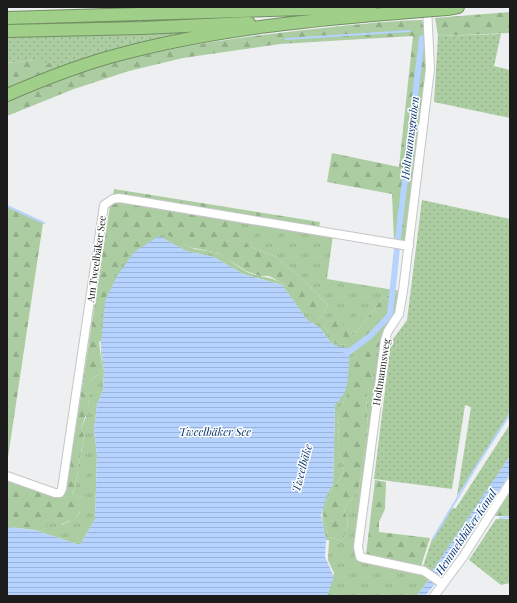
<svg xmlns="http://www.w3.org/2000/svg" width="517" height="603" font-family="'Playfair Display',serif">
<defs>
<pattern id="grass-dots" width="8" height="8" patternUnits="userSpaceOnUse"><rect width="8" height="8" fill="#accda1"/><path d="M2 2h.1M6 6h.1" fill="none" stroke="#93af8a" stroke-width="1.8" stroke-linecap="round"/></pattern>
<pattern id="forest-firs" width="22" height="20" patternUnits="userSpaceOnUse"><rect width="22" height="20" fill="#accda1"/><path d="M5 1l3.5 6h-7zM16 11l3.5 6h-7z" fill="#93af8a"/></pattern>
<pattern id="park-tufts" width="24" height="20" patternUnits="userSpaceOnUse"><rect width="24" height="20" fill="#accda1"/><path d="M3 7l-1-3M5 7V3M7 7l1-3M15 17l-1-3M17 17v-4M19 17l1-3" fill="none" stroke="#93af8a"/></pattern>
<pattern id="water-rules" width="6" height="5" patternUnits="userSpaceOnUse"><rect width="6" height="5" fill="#b5d3fe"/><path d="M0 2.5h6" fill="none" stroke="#9bb5d9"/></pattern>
</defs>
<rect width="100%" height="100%" fill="#eeeff0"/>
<path fill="url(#grass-dots)" d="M 223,29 L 57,70 L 35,60 L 7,63 L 7,35 Z
M 501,34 L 494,66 L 510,70 L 510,118 L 434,102 L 438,36 Z
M 422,200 L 510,219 L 510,412 L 457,496 L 471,407 L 465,405 L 452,489 L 374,479 L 391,342 L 407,320 Z
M 510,424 L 510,456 L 437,566 L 432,571 L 422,569 L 432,539 L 450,509 L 456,508 Z
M 496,519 L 510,519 L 510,583 L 501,585 L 469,560 Z"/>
<path fill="url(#forest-firs)" d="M 510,12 L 510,33 L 438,36 L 435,18 Z
M 422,20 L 425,36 L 427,66 L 407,239 L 403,241 L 394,241 L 392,194 L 327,182 L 332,153 L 399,167 L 413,36 L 280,44 L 183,58 L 129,71 L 74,89 L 7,116 L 7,102 C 27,93 48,84 69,76 C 144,50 225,39 304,30 C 343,26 382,21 422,20 Z
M 35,60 L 53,64 L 57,70 L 7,91 L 7,63 Z
M 114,189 L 320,222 L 319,229 L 113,195 Z
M 114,201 L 235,220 L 249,246 L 276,257 L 300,277 L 328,305 L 319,319 L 308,312 L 284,284 L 269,276 L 260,276 L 246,271 L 218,253 L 189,247 L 166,235 L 99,343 L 103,372 L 90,380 L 90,392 L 88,399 L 89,406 L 81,428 L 84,436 L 75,487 L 72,494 L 81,498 L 81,510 L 74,520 L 68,521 L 61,525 L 45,531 L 10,527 L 7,520 L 7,480 L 56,498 L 66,491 L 110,206 Z
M 7,207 L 43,223 L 7,464 Z
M 398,292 L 395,312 L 385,329 L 366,399 L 368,427 L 359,489 L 344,509 C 350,522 348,529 342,541 L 329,537 L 323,514 L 330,492 L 342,476 L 344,465 L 338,451 L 339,409 L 346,399 L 348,345 L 335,344 L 324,326 L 334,315 L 354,336 L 382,298 Z
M 375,480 L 386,482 L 385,509 L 379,522 L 379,532 L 430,538 L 421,566 L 366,555 Z
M 510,490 L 510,516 L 493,516 Z"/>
<path fill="url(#park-tufts)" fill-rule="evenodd" d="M 114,200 L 333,235 L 327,279 L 400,291 L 397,312 L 383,338 L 378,359 L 355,556 L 360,562 L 419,573 L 429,579 L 417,596 L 327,596 L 334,573 L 328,560 L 329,540 L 326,540 C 321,518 319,504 333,484 L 335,405 L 350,369 L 349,359 L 333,345 L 319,327 L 307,320 L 282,285 L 243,274 L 214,257 L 186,251 L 159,236 L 101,343 L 104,371 L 103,390 L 97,405 L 94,430 L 97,455 L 95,519 L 80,545 L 34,530 L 7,527 L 7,520 L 10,527 L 45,531 L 49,520 L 62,525 C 77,516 81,519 81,498 L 72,495 L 75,487 L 84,436 L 81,428 L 86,417 L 86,410 L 89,406 L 88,399 L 90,392 L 88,388 L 90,380 L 103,372 C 97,327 100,270 144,244 C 150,240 159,233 166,235 C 173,236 181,243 187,246 C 196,251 207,250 217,253 C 227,257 236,266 245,271 C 257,277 270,276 282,283 C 294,290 304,309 319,319 L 328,305 L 300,277 L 276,257 L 249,246 L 238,232 L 235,220 L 114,201 L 109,206 L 66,491 L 63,495 L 56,498 L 7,480 L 56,497 L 65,491 L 109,206 ZM 398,292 L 395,311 L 381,337 L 366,399 L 368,427 L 359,489 L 344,509 C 350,522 348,529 342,541 L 329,537 L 323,514 L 330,492 L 342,476 L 344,465 L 338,451 L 339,409 L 346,399 L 352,368 L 353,351 L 348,345 L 335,344 L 324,326 L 334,316 L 354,336 L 382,298 Z"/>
<path fill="url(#water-rules)" d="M 159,236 L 186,251 L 214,257 L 243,274 L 282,285 L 307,320 L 319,327 L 333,345 L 351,349 C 346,370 353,389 335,405 L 333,484 L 328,492 L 321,515 L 326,540 L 325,557 L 334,577 L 327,596 L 7,596 L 7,527 L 34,530 L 80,545 L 95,519 L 97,455 L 94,430 L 97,405 L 103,390 L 104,371 L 101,343 L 105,301 L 117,276 L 134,252 Z
M 510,456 L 510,474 L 439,578 L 432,574 L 432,571 Z
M 429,579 L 435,584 L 425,596 L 417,596 Z"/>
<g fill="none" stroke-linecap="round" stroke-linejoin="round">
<path stroke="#b5d3fe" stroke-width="2" d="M 286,39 L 410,31
M 7,206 L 44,223
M 500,518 L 510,517
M 433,539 L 477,465 L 510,414"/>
<path stroke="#b5d3fe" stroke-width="6" d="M 398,238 L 422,38
M 346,354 L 370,336 L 390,315 L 397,248"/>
<defs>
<path id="minor" d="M 427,7 L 430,69 L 403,291 L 399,314 L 388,331 L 385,340 L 358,547 L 360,557 L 363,558 L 424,571 L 443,584
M 7,476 L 55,493 L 60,493 L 62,489 L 104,205 L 113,199 L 119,198 L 144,202 L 409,246
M 434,596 L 463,557 L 510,483"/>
<path id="highway" d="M 447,9 L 458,7
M 7,18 L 370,7
M 7,31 L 142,28 L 249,23
M 7,95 C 44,79 82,64 121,54 C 218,28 321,19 421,11"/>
</defs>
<use href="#minor" stroke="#c5c6c8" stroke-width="10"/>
<use href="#highway" stroke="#729063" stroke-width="14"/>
<use href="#minor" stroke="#fff" stroke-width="8"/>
<use href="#highway" stroke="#a0cf89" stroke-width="12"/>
<defs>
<path id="highway-bridge" d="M 421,11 L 447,9"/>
</defs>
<use href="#highway-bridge" stroke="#729063" stroke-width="14" stroke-linecap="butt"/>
<use href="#highway-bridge" stroke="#a0cf89" stroke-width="12"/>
</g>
<g text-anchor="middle" stroke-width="3" stroke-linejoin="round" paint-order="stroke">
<g font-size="10" fill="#1c1c1d" stroke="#fff">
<text transform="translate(96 259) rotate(-82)" y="4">Am Tweelbäker See</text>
<text transform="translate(381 372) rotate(-81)" y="4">Holtmannsweg</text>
</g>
<g font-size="11" font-style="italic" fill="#043470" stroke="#fff">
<text transform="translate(410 138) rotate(-83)" y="4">Holtmannsgraben</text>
<text x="215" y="436">Tweelbäker See</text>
<text transform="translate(302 468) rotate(-75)" y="4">Tweelbäke</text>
<text transform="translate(466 532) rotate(-56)" y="4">Hemmelsbäker Kanal</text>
</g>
</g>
<rect width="517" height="603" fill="none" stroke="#1c1c1d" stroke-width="16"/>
</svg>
